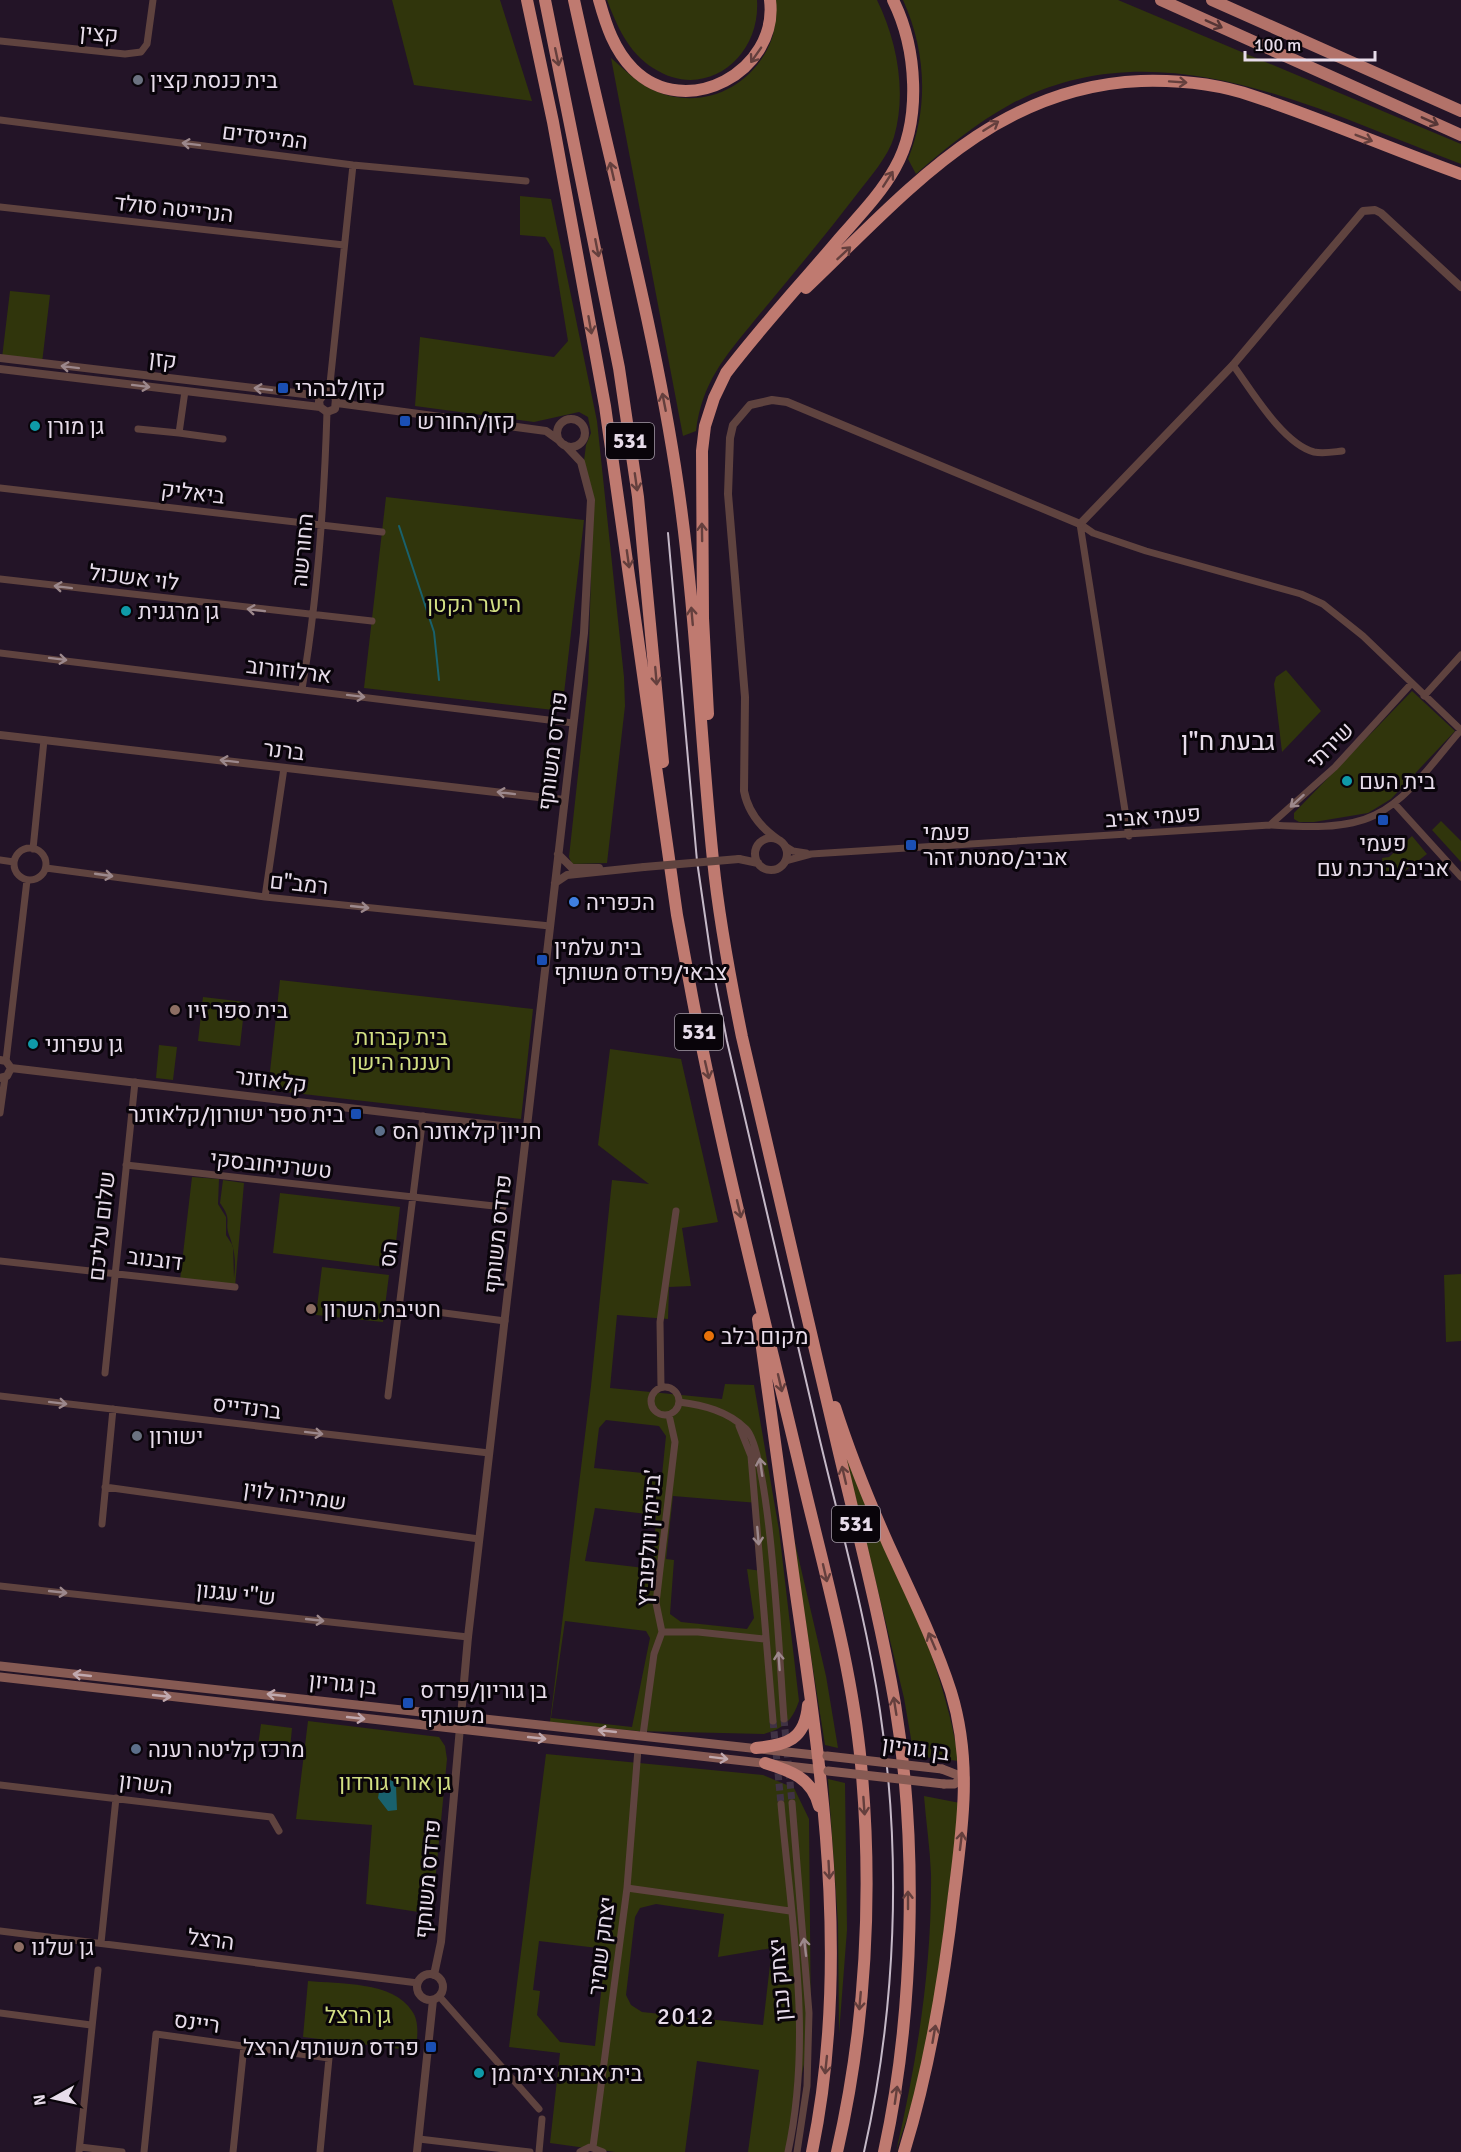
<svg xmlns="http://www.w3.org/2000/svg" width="1461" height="2152" font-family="Signika,Heebo,sans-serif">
<rect width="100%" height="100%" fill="#231427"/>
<path fill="#30350c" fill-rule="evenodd" d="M 392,0 L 500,0 L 532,101 L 414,85 Z
M 607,0 L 757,0 C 761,58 705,102 653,68 C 628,52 617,26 607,0 Z
M 774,0 L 877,0 C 897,41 907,92 894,137 C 888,157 870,177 857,194 C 824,237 789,279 754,321 C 725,357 702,382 696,431 L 683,436 L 611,58 C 625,70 637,83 655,91 C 702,111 752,88 771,41 C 776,29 775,13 774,0 Z
M 903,0 L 1118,0 L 1461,144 L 1461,164 C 1319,111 1160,24 1011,104 C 976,123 946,148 916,174 L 908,159 C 929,107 926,51 903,0 Z
M 520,196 L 551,199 L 597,421 L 624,677 L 625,706 L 607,863 L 572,864 L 569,857 L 588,683 L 593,500 L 584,461 L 586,445 L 591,433 L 588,417 L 579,412 L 534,422 L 415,406 L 420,337 L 554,357 L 568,341 L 553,250 L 545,237 L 520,235 Z
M 10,291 L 50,295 L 42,363 L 2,358 Z
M 386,497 L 584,520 L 562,711 L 364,688 Z
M 1286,670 L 1321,711 L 1282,752 L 1274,684 L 1276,677 Z
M 1412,691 L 1455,731 L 1391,799 L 1368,813 L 1314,822 L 1299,822 L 1294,819 L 1294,813 Z
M 1441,821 L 1461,841 L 1461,862 L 1432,830 Z
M 1412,836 L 1427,854 L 1405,871 L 1384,874 L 1382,858 L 1389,857 Z
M 280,980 L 533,1009 L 521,1119 L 268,1090 Z
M 203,997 L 245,1002 L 240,1046 L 198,1041 Z
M 159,1045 L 177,1047 L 173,1080 L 156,1078 Z
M 610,1049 L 681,1059 L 718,1222 L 682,1228 L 691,1286 L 669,1287 L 668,1319 L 617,1315 L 610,1388 L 722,1399 L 725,1384 L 754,1385 L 779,1530 L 799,1701 C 792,1721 784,1728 764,1734 L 637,1731 L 550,1722 L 591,1386 L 612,1180 L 649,1184 L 598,1145 ZM 606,1420 L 659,1426 L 666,1436 L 662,1475 L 594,1468 L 599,1428 ZM 673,1496 L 758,1503 L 762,1571 L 747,1569 L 754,1618 L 747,1629 L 681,1622 L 670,1614 L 674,1560 L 666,1559 ZM 595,1508 L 656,1515 L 653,1569 L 585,1561 ZM 565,1621 L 646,1631 L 650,1638 L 632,1727 L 551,1718 Z
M 192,1177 L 219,1179 L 218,1204 L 226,1217 L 226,1235 L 233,1246 L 234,1278 C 236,1261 235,1251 229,1235 C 224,1220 233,1221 220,1203 L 223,1180 L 244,1183 L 235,1287 L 180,1280 Z
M 280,1193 L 400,1207 L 393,1268 L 273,1253 Z
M 322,1267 L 389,1275 L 383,1322 L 316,1315 Z
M 1461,1274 L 1461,1341 L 1446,1342 L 1444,1275 Z
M 842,1442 C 886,1546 941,1650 959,1761 L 914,1756 L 904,1698 Z
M 789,1517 L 826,1676 L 838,1748 L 825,1745 Z
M 308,1721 L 439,1737 L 445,1746 L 447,1759 L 432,1914 L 366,1904 L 372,1825 L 296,1819 Z
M 261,1724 L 292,1728 L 290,1749 L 258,1746 Z
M 546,1754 L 763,1775 L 794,1788 L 809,1819 L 811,2032 L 785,2152 L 748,2152 L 759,2070 L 697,2061 L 685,2152 L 615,2152 L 550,2143 L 560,2053 L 509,2047 ZM 656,1904 L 724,1914 L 718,1957 L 772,1948 L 763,2025 L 642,2012 L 631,2005 L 626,1995 L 635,1917 L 640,1908 ZM 539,1941 L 606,1949 L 595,2046 L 560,2042 L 537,2015 L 540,1991 L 533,1990 Z
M 828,1779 L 845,1783 L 847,1930 L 839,2034 L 838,1923 Z
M 924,1796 L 960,1803 L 934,2006 L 914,2097 L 896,2152 C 917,2061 932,1968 931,1874 C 930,1848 926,1822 924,1796 Z
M 308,1981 C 339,1984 393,1981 412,2011 C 420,2022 417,2038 416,2051 L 303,2037 Z"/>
<path fill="#19616d" d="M 377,1776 L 393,1781 L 396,1786 L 397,1810 L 388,1811 L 378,1798 L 379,1792 L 373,1790 L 368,1783 Z"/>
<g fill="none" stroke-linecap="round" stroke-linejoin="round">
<path stroke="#19616d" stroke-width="2" d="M 399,526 L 434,632 L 439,680"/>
<path stroke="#403244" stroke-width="7" stroke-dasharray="7 3.5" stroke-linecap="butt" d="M 784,1719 L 792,1803
M 773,1721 L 781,1804"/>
<path stroke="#5f433f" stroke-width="7" d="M 0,41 L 125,54 L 141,52 L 147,44 L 153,0
M 0,120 L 353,165 L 526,181
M 0,207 L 344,245
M 1233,365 C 1252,391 1283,444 1314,452 C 1323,454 1333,452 1342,451
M 185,391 L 179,433 L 223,439
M 329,393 L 353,165
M 138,429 L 179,433
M 0,488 L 382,532
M 1080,524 L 1093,533 L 1146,551 L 1301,594 L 1323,604 L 1363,636 L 1461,730
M 1080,524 L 1129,836
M 0,579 L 372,621
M 0,653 L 573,723
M 302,689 C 318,597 324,506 327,412
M 1424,696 L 1461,655
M 1394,803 L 1461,877
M 1270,825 L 1335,767 L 1411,684
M 785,846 L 793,851 L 806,853
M14 864a16 16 0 1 1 32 0a16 16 0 1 1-32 0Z
M 33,849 L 44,740
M 0,860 L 14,862
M 785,861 L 811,854 L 1270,825 C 1302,827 1345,830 1375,815 C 1410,798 1436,758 1461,730
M 46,868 L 265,897 L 550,926
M 265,897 L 284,768
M 6,1061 L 27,880
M 0,1113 L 5,1077
M 126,1165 L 503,1207
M 0,1261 L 235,1287
M 399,1307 L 505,1321
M 105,1373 L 135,1082
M651 1401a14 14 0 1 1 28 0a14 14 0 1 1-28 0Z
M 661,1387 L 660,1322 L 676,1211
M 0,1396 L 489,1453
M 388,1396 L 423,1116
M 679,1402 C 703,1405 728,1411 746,1429 C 771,1453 780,1673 784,1719
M 739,1426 L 751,1456 L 773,1721
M 105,1487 L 479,1539
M 102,1524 L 113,1409
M 0,1586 L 468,1637
M 662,1632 L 698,1632 L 765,1639
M 643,1735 L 654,1654 L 662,1632 L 656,1603 L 675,1442 L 669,1415
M 0,1785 L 271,1817 L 279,1831
M 792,1803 L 809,2013 L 807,2086 L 797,2152
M 781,1804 C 791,1920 813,2036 788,2152
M 627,1888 L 790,1911
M 0,1931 L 418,1983
M 101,1943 L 116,1798
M 439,1996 L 539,2109
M 0,2013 L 91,2025
M 419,2139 L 530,2152
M 80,2147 L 122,2152
M 593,2147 L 627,1888 L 638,1749
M 79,2152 L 98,1970
M 144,2152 L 156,2034 L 329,2058 L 320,2152
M 233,2152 L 244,2046
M 539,2152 L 542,2119
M 580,2152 L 590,2147 L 603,2152"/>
<path stroke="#5f433f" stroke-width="8" d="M 0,358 L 321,396
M 0,369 L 320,407 L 327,412 L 335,409 L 336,398 L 331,394 L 324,394 L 319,401 L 320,407
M 337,403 L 546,431 L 560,441
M557 433a14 14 0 1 1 28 0a14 14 0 1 1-28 0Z
M 0,735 L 564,800
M755 854a16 16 0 1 1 32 0a16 16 0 1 1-32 0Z
M 780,841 C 762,829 748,812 744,791 L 745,697 L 728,494 L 730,438 L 733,425 L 750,405 L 772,400 L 787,402 L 1080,524 L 1233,365 L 1363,211 L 1375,210 L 1381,213 L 1461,287
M 558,854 L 572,868 L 599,868
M 739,859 L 758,863
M 555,883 L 567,875 L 644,867
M 0,1060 L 6,1061 L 11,1068 L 7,1076 L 0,1078
M 11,1068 L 527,1129
M417 1987a13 13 0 1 1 26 0a13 13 0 1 1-26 0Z
M 434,1975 L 441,1942 L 468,1637 L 584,633 L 591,500 L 581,462 L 565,445
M 417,2152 L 433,2000"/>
<path stroke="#865a53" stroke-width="9" d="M 0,1666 L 824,1756
M 0,1677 L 823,1770
M 942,1769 L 965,1778
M 944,1784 L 954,1784 L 965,1778"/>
<path stroke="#b27269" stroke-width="12" d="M 1161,0 L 1461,135
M 1212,0 L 1461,111"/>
<path stroke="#bf7a70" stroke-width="12" d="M 527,0 L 553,122 L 605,406 L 677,915 L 692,996 C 723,1159 765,1320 803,1481 C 825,1574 852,1668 861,1764 C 873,1892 866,2026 837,2152
M 545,0 L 619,368 L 638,497 L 663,762
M 574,0 C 609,162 654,322 678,486 C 696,610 700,735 713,860 C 719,920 730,978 742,1037 C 773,1169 803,1300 834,1431 C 855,1522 879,1612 895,1704 C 918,1843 914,2015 884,2152
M 599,0 C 606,25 614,50 633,69 C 686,122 779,71 770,0
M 806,288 C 906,193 993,87 1141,81 C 1177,80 1218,84 1253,96 C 1323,119 1391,149 1461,174
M 708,714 L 703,618 L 702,451 L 705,426 L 714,398 L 726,373 C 761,327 801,284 838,240 C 858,217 880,195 895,168 C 922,120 917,48 893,0
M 758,1319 C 772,1423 786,1526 801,1629 C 826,1803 848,1978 812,2152
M 835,1407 C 850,1454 869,1501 889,1546 C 911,1594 935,1642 951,1692 C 972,1760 963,1825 954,1894 C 944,1982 930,2068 904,2152
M 756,1748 C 787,1745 805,1740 808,1705
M 765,1763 C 791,1771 812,1778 819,1806"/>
<path stroke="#c5b9c8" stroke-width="2" d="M 668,533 L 697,861 L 712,964 L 727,1041 C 757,1170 787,1299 817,1428 C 839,1522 866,1616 880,1711 C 902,1856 896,2010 864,2152"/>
<path stroke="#5f433f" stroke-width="8" d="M 644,867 L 739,859"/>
<path stroke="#865a53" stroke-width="9" d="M 827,1756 L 942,1769
M 828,1771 L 944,1784"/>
</g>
<defs><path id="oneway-shaft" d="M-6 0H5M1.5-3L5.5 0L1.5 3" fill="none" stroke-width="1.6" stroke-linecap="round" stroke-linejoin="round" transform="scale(1.5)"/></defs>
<g stroke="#553535">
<use href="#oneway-shaft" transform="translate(1214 24) rotate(24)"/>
<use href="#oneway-shaft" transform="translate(1430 121) rotate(24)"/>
</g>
<g stroke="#643f3d">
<use href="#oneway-shaft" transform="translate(756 55) rotate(125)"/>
<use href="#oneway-shaft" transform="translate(557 57) rotate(78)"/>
<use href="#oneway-shaft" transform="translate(1178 82) rotate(4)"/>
<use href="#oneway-shaft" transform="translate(991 126) rotate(-32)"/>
<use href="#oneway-shaft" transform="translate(1364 138) rotate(21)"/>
<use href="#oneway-shaft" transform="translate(612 171) rotate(-103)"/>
<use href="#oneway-shaft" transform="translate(888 179) rotate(-57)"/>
<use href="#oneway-shaft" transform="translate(597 248) rotate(79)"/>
<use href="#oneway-shaft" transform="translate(844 253) rotate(-43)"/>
<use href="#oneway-shaft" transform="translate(590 325) rotate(80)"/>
<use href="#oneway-shaft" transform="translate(664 402) rotate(-101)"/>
<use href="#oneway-shaft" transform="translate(636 482) rotate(82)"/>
<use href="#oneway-shaft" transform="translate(702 532) rotate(-91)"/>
<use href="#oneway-shaft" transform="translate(628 559) rotate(82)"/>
<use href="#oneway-shaft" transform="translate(692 616) rotate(-95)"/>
<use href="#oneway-shaft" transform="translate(656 676) rotate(85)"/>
<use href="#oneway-shaft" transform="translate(707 1070) rotate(77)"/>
<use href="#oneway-shaft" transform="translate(739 1209) rotate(77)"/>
<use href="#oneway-shaft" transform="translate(780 1383) rotate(77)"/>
<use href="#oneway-shaft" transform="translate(844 1475) rotate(-103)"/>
<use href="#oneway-shaft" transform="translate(825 1573) rotate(77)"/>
<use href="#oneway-shaft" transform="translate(932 1641) rotate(-113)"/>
<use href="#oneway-shaft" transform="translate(895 1706) rotate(-99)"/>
<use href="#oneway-shaft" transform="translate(864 1806) rotate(86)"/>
<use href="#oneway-shaft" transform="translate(961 1841) rotate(-83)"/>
<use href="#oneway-shaft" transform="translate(829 1870) rotate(87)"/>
<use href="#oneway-shaft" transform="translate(908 1900) rotate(-90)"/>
<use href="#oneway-shaft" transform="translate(860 2001) rotate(95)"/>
<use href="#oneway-shaft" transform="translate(934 2034) rotate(-80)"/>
<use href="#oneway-shaft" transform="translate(826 2065) rotate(96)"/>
<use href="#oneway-shaft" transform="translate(896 2095) rotate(-82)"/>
</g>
<g stroke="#9c888c">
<use href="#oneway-shaft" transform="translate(191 144) rotate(-173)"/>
<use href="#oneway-shaft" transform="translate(70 367) rotate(-173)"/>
<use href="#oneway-shaft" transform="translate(141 386) rotate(7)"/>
<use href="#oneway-shaft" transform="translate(263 389) rotate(-173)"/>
<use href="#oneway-shaft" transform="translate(63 587) rotate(-173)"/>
<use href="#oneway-shaft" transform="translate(256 610) rotate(-173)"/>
<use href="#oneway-shaft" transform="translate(58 659) rotate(7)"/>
<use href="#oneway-shaft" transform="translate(356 696) rotate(7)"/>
<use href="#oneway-shaft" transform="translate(229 761) rotate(-173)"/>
<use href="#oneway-shaft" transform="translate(506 793) rotate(-173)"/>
<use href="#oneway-shaft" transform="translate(1297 801) rotate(138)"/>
<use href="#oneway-shaft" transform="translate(104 875) rotate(8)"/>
<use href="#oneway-shaft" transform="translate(360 907) rotate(6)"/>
<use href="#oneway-shaft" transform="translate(58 1403) rotate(7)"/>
<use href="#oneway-shaft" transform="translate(314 1433) rotate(7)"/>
<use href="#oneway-shaft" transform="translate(761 1467) rotate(-98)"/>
<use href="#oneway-shaft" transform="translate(758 1536) rotate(85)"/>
<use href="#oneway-shaft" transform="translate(58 1592) rotate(6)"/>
<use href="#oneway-shaft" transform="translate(315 1620) rotate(6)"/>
<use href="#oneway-shaft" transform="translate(779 1661) rotate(-94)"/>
<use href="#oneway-shaft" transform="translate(805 1947) rotate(-97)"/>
</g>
<g stroke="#c0a8ae">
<use href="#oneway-shaft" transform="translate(82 1675) rotate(-174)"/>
<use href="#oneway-shaft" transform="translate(276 1695) rotate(-174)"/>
<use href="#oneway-shaft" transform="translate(162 1696) rotate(6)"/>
<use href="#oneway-shaft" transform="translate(356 1718) rotate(6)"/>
<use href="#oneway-shaft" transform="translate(607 1731) rotate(-174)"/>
<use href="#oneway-shaft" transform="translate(537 1738) rotate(6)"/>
<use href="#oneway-shaft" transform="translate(719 1758) rotate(7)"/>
</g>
<g fill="#6b7280" stroke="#09040a" stroke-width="2">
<circle cx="138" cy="80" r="6"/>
<circle cx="137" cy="1436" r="6"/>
</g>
<g fill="#1a4fb4" stroke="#09040a" stroke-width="2">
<rect x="277" y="382" width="12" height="12" rx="3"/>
<rect x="399" y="415" width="12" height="12" rx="3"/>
<rect x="1377" y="814" width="12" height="12" rx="3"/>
<rect x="905" y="839" width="12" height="12" rx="3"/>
<rect x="536" y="954" width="12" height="12" rx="3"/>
<rect x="350" y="1108" width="12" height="12" rx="3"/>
<rect x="402" y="1697" width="12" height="12" rx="3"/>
<rect x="425" y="2041" width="12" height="12" rx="3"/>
</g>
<g fill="#0f9aa8" stroke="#09040a" stroke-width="2">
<circle cx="35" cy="426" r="6"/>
<circle cx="126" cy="611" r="6"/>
<circle cx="1347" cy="781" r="6"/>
<circle cx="33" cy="1044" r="6"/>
<circle cx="479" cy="2073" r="6"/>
</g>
<circle fill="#3f7fe0" stroke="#09040a" stroke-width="2" cx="574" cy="902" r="6"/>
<g fill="#8d6e63" stroke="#09040a" stroke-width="2">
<circle cx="175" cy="1010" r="6"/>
<circle cx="311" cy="1309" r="6"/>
<circle cx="19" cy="1947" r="6"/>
</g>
<g fill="#5c6f8a" stroke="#09040a" stroke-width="2">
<circle cx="380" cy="1131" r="6"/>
<circle cx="136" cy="1749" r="6"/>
</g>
<circle fill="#e8710a" stroke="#09040a" stroke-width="2" cx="709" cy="1336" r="6"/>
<g text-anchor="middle" stroke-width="6" stroke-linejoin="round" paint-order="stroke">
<g fill="#09040a" stroke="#a49ba7" stroke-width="1.5">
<rect x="606" y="423" width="48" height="36" rx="4.5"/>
<rect x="675" y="1014" width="48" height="36" rx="4.5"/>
<rect x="832" y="1506" width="48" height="36" rx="4.5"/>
</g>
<g font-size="21" font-weight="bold" fill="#e7dcea">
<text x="630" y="448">531</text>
<text x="699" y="1039">531</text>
<text x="856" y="1531">531</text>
</g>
<g font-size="22" fill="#e7dcea" stroke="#09040a">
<text transform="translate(99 33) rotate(5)" y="8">קצין</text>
<text transform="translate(265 136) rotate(7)" y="8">המייסדים</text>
<text transform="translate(174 208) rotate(6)" y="8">הנרייטה סולד</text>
<text transform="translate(163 359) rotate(7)" y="8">קזן</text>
<text transform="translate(193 492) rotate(7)" y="8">ביאליק</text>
<text transform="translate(302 550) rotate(-85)" y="8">החורשה</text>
<text transform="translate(134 577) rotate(7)" y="8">לוי אשכול</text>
<text transform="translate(289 670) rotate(7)" y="8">ארלוזורוב</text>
<text transform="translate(1330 745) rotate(-45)" y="8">שירתי</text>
<text transform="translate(284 750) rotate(7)" y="8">ברנר</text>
<text transform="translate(552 751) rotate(-83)" y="8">פרדס משותף</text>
<text transform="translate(1153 816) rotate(-4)" y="8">פעמי אביב</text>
<text transform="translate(299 883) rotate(6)" y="8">רמב"ם</text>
<text transform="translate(271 1080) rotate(7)" y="8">קלאוזנר</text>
<text transform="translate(271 1164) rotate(6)" y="8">טשרניחובסקי</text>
<text transform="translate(101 1226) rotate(-84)" y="8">שלום עליכם</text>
<text transform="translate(497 1234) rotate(-84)" y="8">פרדס משותף</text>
<text transform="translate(388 1254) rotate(-83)" y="8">הס</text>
<text transform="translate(155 1259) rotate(7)" y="8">דובנוב</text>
<text transform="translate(247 1407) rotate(7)" y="8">ברנדייס</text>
<text transform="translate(295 1495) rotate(8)" y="8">שמריהו לוין</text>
<text transform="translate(648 1538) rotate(-86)" y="8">בנימין וולפוביץ'</text>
<text transform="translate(236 1593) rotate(6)" y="8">ש''י עגנון</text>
<text transform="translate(343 1683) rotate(6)" y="8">בן גוריון</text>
<text transform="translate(916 1748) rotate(8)" y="8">בן גוריון</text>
<text transform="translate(146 1783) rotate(7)" y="8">השרון</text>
<text transform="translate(427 1879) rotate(-85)" y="8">פרדס משותף</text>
<text transform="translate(211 1939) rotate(7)" y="8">הרצל</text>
<text transform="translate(601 1946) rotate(-83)" y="8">יצחק שמיר</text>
<text transform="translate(779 1980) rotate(-95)" y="8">יצחק נבון</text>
<text transform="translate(197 2022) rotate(8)" y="8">ריינס</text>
</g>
<g font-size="22" fill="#e7dcea" stroke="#09040a" text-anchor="start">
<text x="150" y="88">בית כנסת קצין</text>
<text x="295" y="396">קזן/לבהרי</text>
<text x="417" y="429">קזן/החורש</text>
<text x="47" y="434">גן מורן</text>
<text x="138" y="619">גן מרגנית</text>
<text x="1359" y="789">בית העם</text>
<text x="923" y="840">פעמי<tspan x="923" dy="25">אביב/סמטת זהר</tspan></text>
<text x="1383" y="851" text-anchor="middle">פעמי<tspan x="1383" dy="25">אביב/ברכת עם</tspan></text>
<text x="586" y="910">הכפריה</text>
<text x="554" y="955">בית עלמין<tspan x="554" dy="25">צבאי/פרדס משותף</tspan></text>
<text x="187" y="1018">בית ספר זיו</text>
<text x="45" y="1052">גן עפרוני</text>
<text x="344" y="1122" text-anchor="end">בית ספר ישורון/קלאוזנר</text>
<text x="392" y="1139">חניון קלאוזנר הס</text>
<text x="323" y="1317">חטיבת השרון</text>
<text x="721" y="1344">מקום בלב</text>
<text x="149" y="1444">ישורון</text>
<text x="420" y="1698">בן גוריון/פרדס<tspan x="420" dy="25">משותף</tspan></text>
<text x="148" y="1757">מרכז קליטה רענה</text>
<text x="31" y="1955">גן שלנו</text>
<text x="419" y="2055" text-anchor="end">פרדס משותף/הרצל</text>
<text x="491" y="2081">בית אבות צימרמן</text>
</g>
<g font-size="22" fill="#d2df83" stroke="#09040a">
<text x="474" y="612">היער הקטן</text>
<text x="401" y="1045">בית קברות<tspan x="401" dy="25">רעננה הישן</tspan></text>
<text x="395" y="1790">גן אורי גורדון</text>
<text x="358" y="2023">גן הרצל</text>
</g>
<g font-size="24" letter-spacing="1.5" fill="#e7dcea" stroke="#09040a">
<text x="686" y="2024">2012</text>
</g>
<g font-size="26" fill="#e7dcea" stroke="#09040a">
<text x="1228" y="750">גבעת ח"ן</text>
</g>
</g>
<g transform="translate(54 2098) rotate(262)" stroke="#09040a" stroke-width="4.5" paint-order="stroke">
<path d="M0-4.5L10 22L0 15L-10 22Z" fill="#e7dcea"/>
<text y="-9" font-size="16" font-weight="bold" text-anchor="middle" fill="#e7dcea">N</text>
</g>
<path d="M1245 51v9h130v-9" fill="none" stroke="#e7dcea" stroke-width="3"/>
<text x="1254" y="51" font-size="18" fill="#e7dcea" stroke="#09040a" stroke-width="4.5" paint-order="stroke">100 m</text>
</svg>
